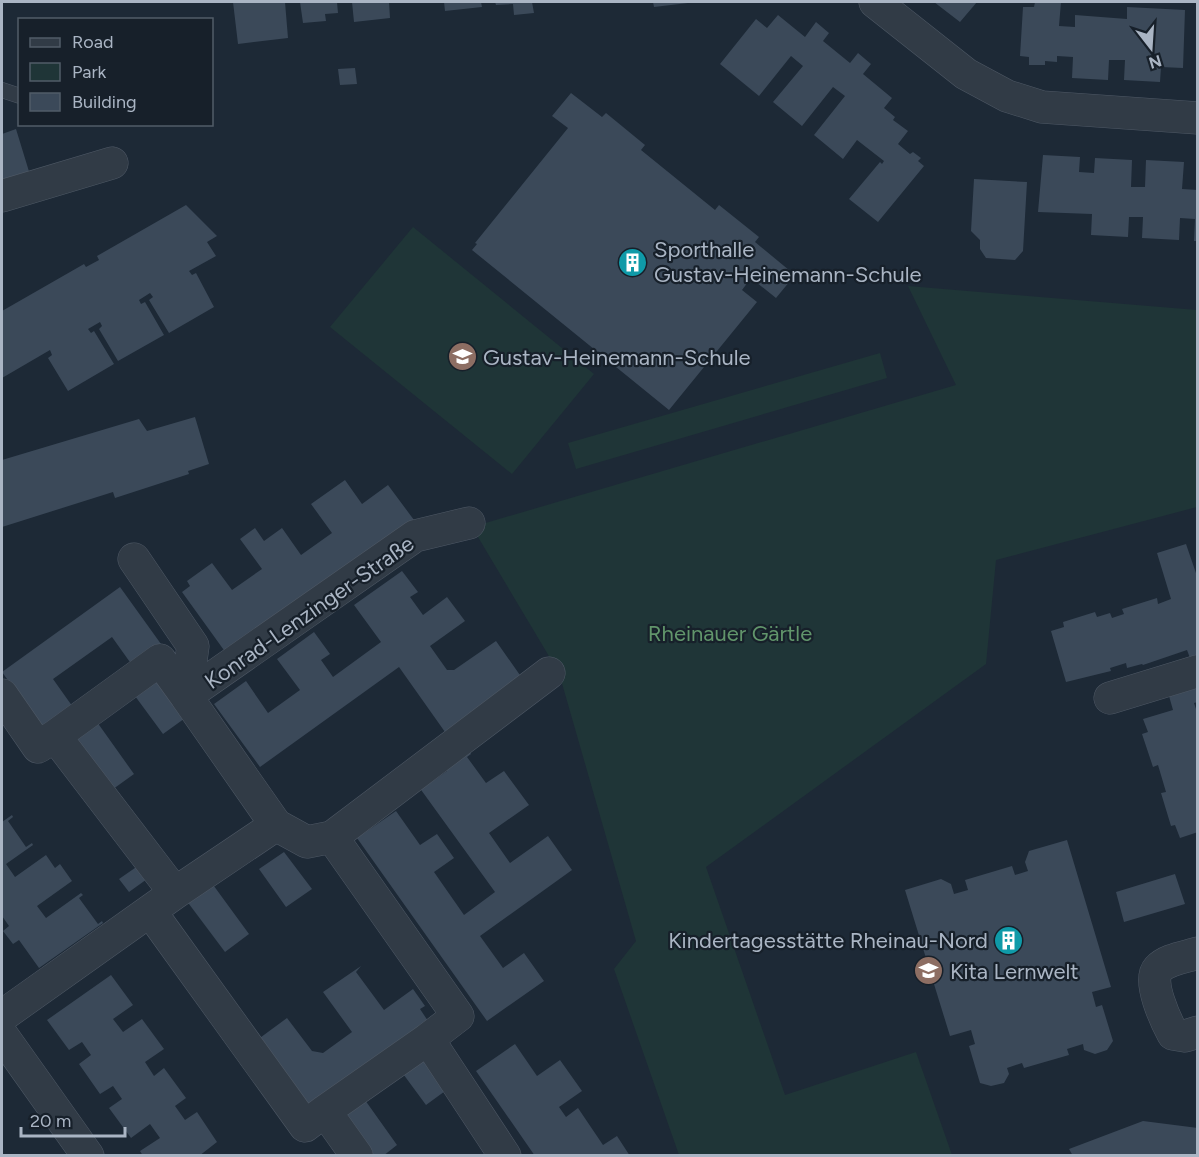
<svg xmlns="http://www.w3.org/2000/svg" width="1199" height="1157" font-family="Figtree,sans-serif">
<rect width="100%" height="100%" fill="#1d2936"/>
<path fill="#1f3537" d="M 413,227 L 594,374 L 512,474 L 330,327 Z
M 908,286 L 1197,310 L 1197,507 L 996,560 L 986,664 L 706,867 L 785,1095 L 916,1052 L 952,1155 L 679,1155 L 614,969 L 636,941 L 559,673 L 472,527 L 956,385 Z
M 880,353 L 887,378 L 576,469 L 568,443 Z"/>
<path fill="#3b4959" d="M 233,2 L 285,2 L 288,38 L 238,44 Z
M 300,2 L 337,2 L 338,13 L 325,14 L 326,21 L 303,23 Z
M 352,2 L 389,2 L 390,18 L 354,22 Z
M 444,2 L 481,2 L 482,7 L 445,11 Z
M 495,2 L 532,2 L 534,13 L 514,15 L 513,4 L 496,5 Z
M 653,2 L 688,2 L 688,3 L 654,7 Z
M 934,2 L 977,2 L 960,22 Z
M 1035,2 L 1061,2 L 1059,26 L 1075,27 L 1075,15 L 1127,19 L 1127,7 L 1185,10 L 1183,68 L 1161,67 L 1160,82 L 1124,80 L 1125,60 L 1109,60 L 1108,80 L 1072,78 L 1073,57 L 1057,56 L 1057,62 L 1045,61 L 1045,65 L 1029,65 L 1029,57 L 1020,56 L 1023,7 L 1034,7 Z
M 778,15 L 805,37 L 816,22 L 829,33 L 823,41 L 850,63 L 858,53 L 871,64 L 863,74 L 892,98 L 884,108 L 895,117 L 893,120 L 908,131 L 898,144 L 910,154 L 913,152 L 921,158 L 918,161 L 924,166 L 878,222 L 849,199 L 880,162 L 882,164 L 884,161 L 857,140 L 843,159 L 814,135 L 845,96 L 833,87 L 802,126 L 773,102 L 803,66 L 791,56 L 759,96 L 720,64 L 756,19 L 767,28 Z
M 355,68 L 357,84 L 340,85 L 338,69 Z
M 571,93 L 602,117 L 606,113 L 645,145 L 641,150 L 715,210 L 719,205 L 759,237 L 755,242 L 795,275 L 776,298 L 751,278 L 742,290 L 757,302 L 669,410 L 472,250 L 477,244 L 475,243 L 568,128 L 552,116 Z
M 16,129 L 31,178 L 2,188 L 2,134 Z
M 1043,155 L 1080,157 L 1079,172 L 1094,173 L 1095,158 L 1132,160 L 1131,187 L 1145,187 L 1146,160 L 1184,162 L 1182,189 L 1198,190 L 1198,241 L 1194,241 L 1195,219 L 1180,218 L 1179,240 L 1142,238 L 1143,217 L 1129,217 L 1128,237 L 1091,235 L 1092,214 L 1038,212 Z
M 974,179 L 1027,182 L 1023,251 L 1015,260 L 986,258 L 980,249 L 980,240 L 971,231 Z
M 186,205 L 217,236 L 207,242 L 216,256 L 189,271 L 192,275 L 196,273 L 214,307 L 169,333 L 149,300 L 153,297 L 150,293 L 139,300 L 141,304 L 145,302 L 164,335 L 118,361 L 99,329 L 102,326 L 100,322 L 88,329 L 91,333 L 94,331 L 114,364 L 68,391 L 48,358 L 52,355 L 50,350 L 2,378 L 2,311 L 84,264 L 86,267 L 99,260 L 97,256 Z
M 195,417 L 209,464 L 188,471 L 189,474 L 115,498 L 113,492 L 2,527 L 2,460 L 139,419 L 147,431 Z
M 345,480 L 362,504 L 388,485 L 414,520 L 226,653 L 182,592 L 190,586 L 187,581 L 212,563 L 232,590 L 262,569 L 240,539 L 255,528 L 264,541 L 282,528 L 301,555 L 332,533 L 311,504 Z
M 1186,544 L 1198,579 L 1198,656 L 1190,658 L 1187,650 L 1143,665 L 1142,664 L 1127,668 L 1126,663 L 1110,668 L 1111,671 L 1066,682 L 1051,631 L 1064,627 L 1063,622 L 1095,612 L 1097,617 L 1110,613 L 1112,618 L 1124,614 L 1122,609 L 1157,598 L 1158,604 L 1171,599 L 1157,553 Z
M 402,571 L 418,592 L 410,597 L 423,615 L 447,597 L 465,621 L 430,646 L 447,670 L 454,670 L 496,641 L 522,678 L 445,732 L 399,667 L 260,767 L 214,704 L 246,681 L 268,713 L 300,690 L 277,659 L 314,632 L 330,654 L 321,660 L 333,677 L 381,642 L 354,605 Z
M 120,587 L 161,644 L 132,665 L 112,637 L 53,679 L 75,710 L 45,732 L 2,672 Z
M 161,677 L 188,716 L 163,734 L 135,696 Z
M 1198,686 L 1198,702 L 1194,703 L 1198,715 L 1198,832 L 1180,838 L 1175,825 L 1171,826 L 1161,793 L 1166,792 L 1158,765 L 1153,767 L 1142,734 L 1148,732 L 1143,719 L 1173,710 L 1169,696 Z
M 97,722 L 134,774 L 109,792 L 72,740 Z
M 470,752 L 471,754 L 467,757 L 486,783 L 504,771 L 529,805 L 489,833 L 510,863 L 548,836 L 572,870 L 480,936 L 503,968 L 524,953 L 544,981 L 487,1021 L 357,838 L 396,811 L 420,845 L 437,834 L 454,858 L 434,872 L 464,915 L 495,892 L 419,787 L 422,785 L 423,788 L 447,771 L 446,769 Z
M 12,815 L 13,817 L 8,821 L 26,847 L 32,843 L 33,845 L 6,864 L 15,877 L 46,855 L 55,868 L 60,864 L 72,881 L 37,906 L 46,918 L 81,893 L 83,895 L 79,898 L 98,924 L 102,921 L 103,923 L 39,968 L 19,940 L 13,944 L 3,931 L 9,926 L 2,916 L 2,822 Z
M 1067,840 L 1111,987 L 1092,992 L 1096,1007 L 1102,1005 L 1113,1041 L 1107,1050 L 1095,1054 L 1084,1050 L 1083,1044 L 1067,1049 L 1069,1055 L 1024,1068 L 1022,1063 L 1007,1068 L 1009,1074 L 1004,1083 L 991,1086 L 980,1083 L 969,1046 L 975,1044 L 971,1030 L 950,1036 L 905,890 L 941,879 L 951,884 L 954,894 L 968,890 L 965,880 L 1012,866 L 1015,875 L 1028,871 L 1025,862 L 1029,851 Z
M 284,852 L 312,889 L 286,907 L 259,869 Z
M 145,861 L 154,874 L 129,892 L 119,879 Z
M 1175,874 L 1185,904 L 1124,922 L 1116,892 Z
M 211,882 L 249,934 L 225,952 L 186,900 Z
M 361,966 L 356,972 L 384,1010 L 413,989 L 425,1006 L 420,1009 L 432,1027 L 307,1116 L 253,1043 L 287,1018 L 312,1051 L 323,1053 L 352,1032 L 323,992 Z
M 111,975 L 133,1005 L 113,1019 L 123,1032 L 142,1019 L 164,1049 L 145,1062 L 154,1076 L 164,1068 L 186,1098 L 175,1106 L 185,1120 L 197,1112 L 217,1142 L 199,1156 L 143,1156 L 140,1151 L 160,1138 L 150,1124 L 131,1138 L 109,1108 L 122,1099 L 113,1086 L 100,1094 L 79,1064 L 91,1055 L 82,1042 L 69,1050 L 47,1020 Z
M 515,1044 L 537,1076 L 560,1060 L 582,1091 L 559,1107 L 566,1117 L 578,1108 L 603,1145 L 617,1136 L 630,1156 L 535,1156 L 476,1071 Z
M 424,1048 L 452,1086 L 426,1105 L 398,1067 Z
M 360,1093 L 397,1145 L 383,1156 L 367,1156 L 335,1111 Z
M 1143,1121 L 1198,1128 L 1198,1156 L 1073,1156 L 1069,1149 Z"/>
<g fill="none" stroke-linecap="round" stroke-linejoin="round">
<defs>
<path id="lane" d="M 2,90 L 20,96"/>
<path id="street" d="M 875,2 L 966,74 L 1007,96 L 1042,107 L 1198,118
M 2,196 L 112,163
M 134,559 L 193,646 L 186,696 L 276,825
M 2,695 L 38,747 L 55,736 L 175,893
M 1110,698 L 1198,671
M 55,736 L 160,660 L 186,696 L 415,536 L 469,523
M 332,837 L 458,1016 L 428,1039 L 505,1156
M 150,911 L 305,1126 L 325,1111 L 357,1156
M 1198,953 C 1186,957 1167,959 1158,969 C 1147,981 1166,1021 1173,1034 L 1185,1036 L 1198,1032
M 2,1016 L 175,893 L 276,825 L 307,842 L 332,837 L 549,673
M 2,1035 L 88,1156
M 325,1111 L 428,1039"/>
</defs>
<use href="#lane" stroke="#4e5865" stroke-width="16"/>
<use href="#street" stroke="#4e5865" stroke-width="33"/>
<use href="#lane" stroke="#313b46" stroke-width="15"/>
<use href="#street" stroke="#313b46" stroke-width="32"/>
</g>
<defs>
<symbol id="building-disc" viewBox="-11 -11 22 22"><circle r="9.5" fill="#0f9aa8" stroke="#17202a"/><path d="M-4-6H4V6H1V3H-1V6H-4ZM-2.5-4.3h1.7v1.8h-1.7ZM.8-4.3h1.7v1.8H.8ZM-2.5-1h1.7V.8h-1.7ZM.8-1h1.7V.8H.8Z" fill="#fff"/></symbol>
<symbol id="school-disc" viewBox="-11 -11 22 22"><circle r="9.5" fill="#8d6e63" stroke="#17202a"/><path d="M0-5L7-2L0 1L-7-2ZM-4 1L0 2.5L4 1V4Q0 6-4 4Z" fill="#fff"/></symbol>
</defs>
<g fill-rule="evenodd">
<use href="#building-disc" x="616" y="246" width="33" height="33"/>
<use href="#school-disc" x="446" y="340" width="33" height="33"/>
<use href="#building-disc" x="992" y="924" width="33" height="33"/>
<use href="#school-disc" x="912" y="954" width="33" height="33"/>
</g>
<g text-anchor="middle" stroke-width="4.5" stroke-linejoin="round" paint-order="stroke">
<g font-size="22" fill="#aab5c4" stroke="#17202a" text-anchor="start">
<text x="654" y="257">Sporthalle<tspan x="654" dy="25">Gustav-Heinemann-Schule</tspan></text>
<text x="483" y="365">Gustav-Heinemann-Schule</text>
<text x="988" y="948" text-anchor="end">Kindertagesstätte Rheinau-Nord</text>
<text x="950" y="979">Kita Lernwelt</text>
</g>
<g font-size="22" fill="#aab5c4" stroke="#17202a">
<text transform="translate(309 612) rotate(-35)" y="8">Konrad-Lenzinger-Straße</text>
</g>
<g font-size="22" fill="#61956b" stroke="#17202a">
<text x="730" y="641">Rheinauer Gärtle</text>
</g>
</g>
<rect width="1199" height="1157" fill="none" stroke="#aab5c4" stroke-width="6"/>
<rect x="18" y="18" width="195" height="108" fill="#17202a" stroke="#525c68" stroke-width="1.5"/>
<rect x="30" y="38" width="30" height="9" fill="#313b46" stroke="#525c68" stroke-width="1.5"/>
<text x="72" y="48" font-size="18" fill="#aab5c4">Road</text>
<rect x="30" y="63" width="30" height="18" fill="#1f3537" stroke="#525c68" stroke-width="1.5"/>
<text x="72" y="78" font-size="18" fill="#aab5c4">Park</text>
<rect x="30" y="93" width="30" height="18" fill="#3b4959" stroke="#525c68" stroke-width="1.5"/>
<text x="72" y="108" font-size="18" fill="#aab5c4">Building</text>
<g transform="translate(1151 48) rotate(163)" stroke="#17202a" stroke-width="4.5" paint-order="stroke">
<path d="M0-4.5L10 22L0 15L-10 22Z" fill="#aab5c4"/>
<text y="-9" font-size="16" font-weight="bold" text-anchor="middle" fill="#aab5c4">N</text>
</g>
<path d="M21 1127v9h104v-9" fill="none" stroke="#aab5c4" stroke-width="3"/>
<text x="30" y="1127" font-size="18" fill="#aab5c4" stroke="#17202a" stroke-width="4.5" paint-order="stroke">20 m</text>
</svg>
